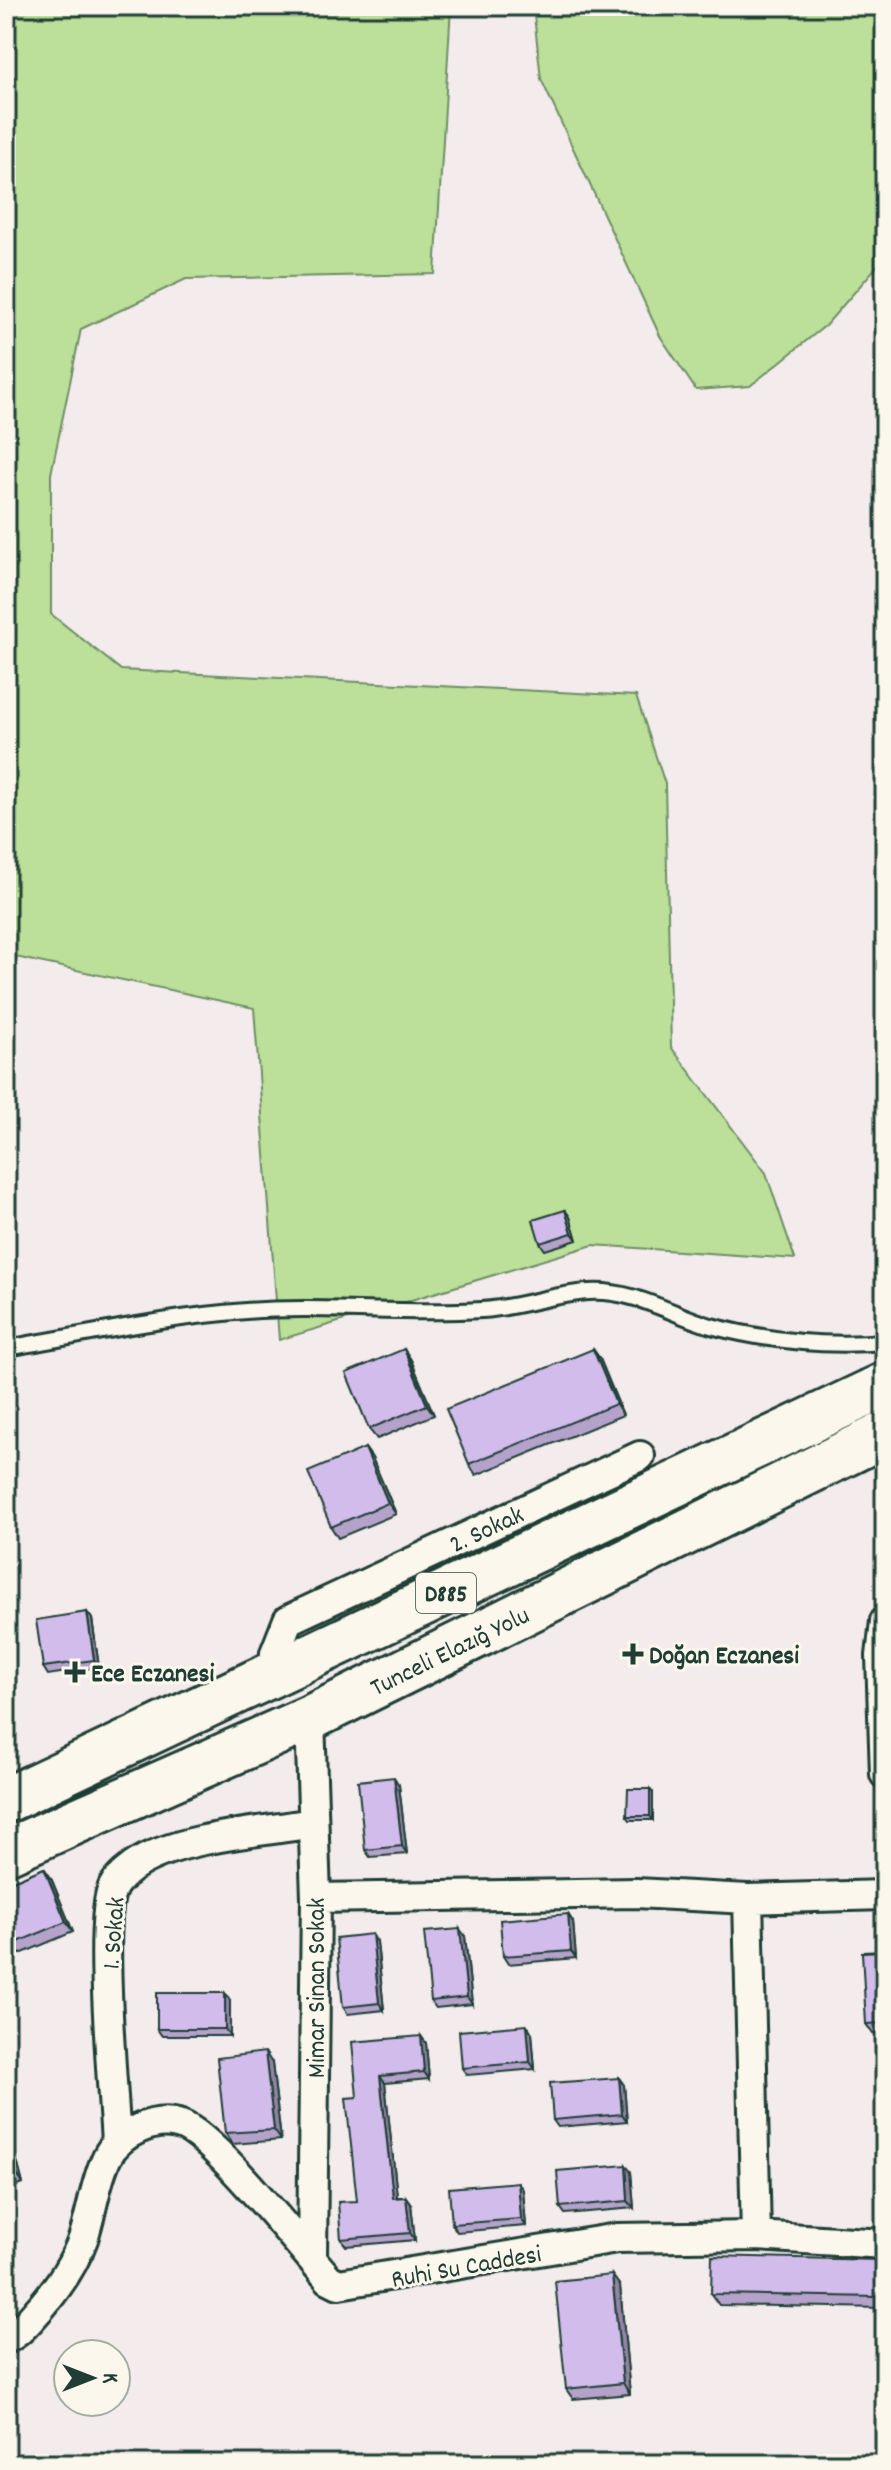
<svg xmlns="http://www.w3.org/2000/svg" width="891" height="2470" font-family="Dekko,sans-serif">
<rect width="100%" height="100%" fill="#f3ebec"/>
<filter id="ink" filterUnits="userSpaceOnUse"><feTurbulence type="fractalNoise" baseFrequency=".0125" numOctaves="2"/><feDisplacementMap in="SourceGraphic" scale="16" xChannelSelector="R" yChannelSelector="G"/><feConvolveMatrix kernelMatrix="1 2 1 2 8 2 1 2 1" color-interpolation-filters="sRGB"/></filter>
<g filter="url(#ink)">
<path fill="#bcdf99" stroke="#6e8e66" stroke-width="2" d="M 6,6 L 451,6 L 435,274 L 186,279 L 81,329 L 51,474 L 51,614 L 121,670 L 636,696 L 665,784 L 671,1047 L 766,1173 L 795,1259 L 593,1245 L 279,1340 L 254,1008 L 6,955 Z
M 533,6 L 885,6 L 885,257 L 826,325 L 750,386 L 696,390 L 660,336 L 541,79 Z"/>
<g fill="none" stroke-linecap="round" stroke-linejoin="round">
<defs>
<path id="lane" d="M 6,1348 C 86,1335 165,1317 246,1311 C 324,1305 403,1315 482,1310 C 518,1308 553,1294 589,1292 C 633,1289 670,1314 711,1326 C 768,1341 826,1347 885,1342"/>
<path id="street" d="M 885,1621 L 881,1656 L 885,1774
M 273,1675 L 275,1653 L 288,1620 L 640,1456
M 310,1718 L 316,1898 L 312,2258
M 316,1898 L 636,1893 L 748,1899 L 885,1895
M 748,1899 L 756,2236
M 116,2144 C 114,2098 97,1919 113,1887 C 118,1878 131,1867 140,1862 C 185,1836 262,1832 313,1823
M 6,2339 C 21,2332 31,2318 42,2306 C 59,2286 74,2264 83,2239 C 92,2212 95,2182 107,2157 C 119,2133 155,2116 181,2125 C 214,2136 301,2248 329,2279 L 339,2284 L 617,2238 L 756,2236 L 885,2244"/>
<path id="primary" d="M 6,1800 L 885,1385
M 6,1852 L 310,1718 L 885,1434"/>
</defs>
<use href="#lane" stroke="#1f3d34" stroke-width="20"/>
<use href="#street" stroke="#1f3d34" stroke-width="34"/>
<use href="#primary" stroke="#1f3d34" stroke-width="50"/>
<use href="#lane" stroke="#fbf7ec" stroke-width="14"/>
<use href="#street" stroke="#fbf7ec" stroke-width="28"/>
<use href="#primary" stroke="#fbf7ec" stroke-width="44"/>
</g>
<path fill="#b5a2cb" stroke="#1f3d34" stroke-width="2" d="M 565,1210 L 570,1217 L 577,1240 L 545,1250 L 540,1243 Z
M 404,1349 L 411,1360 L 434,1415 L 377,1439 L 369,1429 Z
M 593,1349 L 600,1359 L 623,1415 L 476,1475 L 469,1464 Z
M 365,1448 L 372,1458 L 396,1514 L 338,1538 L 331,1527 Z
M 87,1612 L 92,1619 L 99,1667 L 48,1675 L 43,1667 Z
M 399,1785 L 407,1854 L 370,1857 L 365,1850 Z
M 653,1793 L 653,1820 L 630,1820 L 627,1816 Z
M 44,1868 L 51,1878 L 73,1932 L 6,1960 L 6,1884 Z
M 568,1914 L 573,1922 L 576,1958 L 508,1964 L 503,1956 Z
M 465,1936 L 472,2004 L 436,2008 L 431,2001 Z
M 377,1942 L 384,2010 L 348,2014 L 343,2007 Z
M 885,1951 L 885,2034 L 873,2034 L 866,2024 Z
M 225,1993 L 230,2000 L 230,2036 L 162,2036 L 157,2029 Z
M 527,2025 L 532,2033 L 535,2069 L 467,2075 L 462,2068 Z
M 421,2036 L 426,2043 L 429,2079 L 385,2083 L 397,2197 L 406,2197 L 411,2204 L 415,2240 L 346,2246 L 341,2239 L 357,2201 L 357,2097 Z
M 272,2063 L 281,2140 L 233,2144 L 225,2133 Z
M 619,2078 L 624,2085 L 627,2121 L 558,2127 L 553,2120 Z
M 6,2119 L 23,2184 L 6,2189 Z
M 631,2172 L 634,2208 L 565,2214 L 560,2207 Z
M 523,2190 L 526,2226 L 457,2232 L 452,2224 Z
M 881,2260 L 885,2266 L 885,2308 L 719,2305 L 711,2294 Z
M 612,2275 L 620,2286 L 630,2394 L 573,2399 L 566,2389 Z"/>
<path fill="#9384a5" stroke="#1f3d34" stroke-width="2" d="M 565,1210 L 570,1217 L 577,1240 L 572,1233 Z
M 404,1349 L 411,1360 L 434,1415 L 427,1405 Z
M 593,1349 L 600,1359 L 623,1415 L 616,1404 Z
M 365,1448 L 372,1458 L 396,1514 L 388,1503 Z
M 87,1612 L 92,1619 L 99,1667 L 94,1660 Z
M 394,1777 L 399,1785 L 407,1854 L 402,1846 Z
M 650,1789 L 653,1793 L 653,1820 L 650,1816 Z
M 44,1868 L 51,1878 L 73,1932 L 66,1922 Z
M 568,1914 L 573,1922 L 576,1958 L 571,1951 Z
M 460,1929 L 465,1936 L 472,2004 L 467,1997 Z
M 372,1934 L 377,1942 L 384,2010 L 379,2003 Z
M 225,1993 L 230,2000 L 230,2036 L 225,2029 Z
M 527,2025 L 532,2033 L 535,2069 L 530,2062 Z
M 421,2036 L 426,2043 L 429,2079 L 424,2072 Z
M 265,2052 L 272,2063 L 281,2140 L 274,2130 Z
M 380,2076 L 385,2083 L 398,2205 L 393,2198 Z
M 619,2078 L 624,2085 L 627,2121 L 622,2114 Z
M 6,2119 L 23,2184 L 16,2173 L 6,2136 Z
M 626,2165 L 631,2172 L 634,2208 L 628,2201 Z
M 518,2182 L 523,2190 L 526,2226 L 521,2219 Z
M 406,2197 L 411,2204 L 415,2240 L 410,2233 Z
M 881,2260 L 885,2266 L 885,2305 L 880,2297 Z
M 612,2275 L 620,2286 L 630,2394 L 623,2383 Z"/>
<path fill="#d2bcec" stroke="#1f3d34" stroke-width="2" d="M 565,1210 L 572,1233 L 540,1243 L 533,1220 Z
M 404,1349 L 427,1405 L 369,1429 L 346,1373 Z
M 593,1349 L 616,1404 L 469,1464 L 446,1409 Z
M 365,1448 L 388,1503 L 331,1527 L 308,1472 Z
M 87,1612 L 94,1660 L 43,1667 L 36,1620 Z
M 394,1777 L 402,1846 L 365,1850 L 358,1781 Z
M 628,1789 L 650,1789 L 650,1816 L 627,1816 Z
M 44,1868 L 66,1922 L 6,1947 L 6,1884 Z
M 568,1914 L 571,1951 L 503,1956 L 500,1920 Z
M 460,1929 L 467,1997 L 431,2001 L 424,1932 Z
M 372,1934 L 379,2003 L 343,2007 L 336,1938 Z
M 885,1951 L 885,2023 L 866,2024 L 862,1952 Z
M 157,1993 L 225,1993 L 225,2029 L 157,2029 Z
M 527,2025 L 530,2062 L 462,2068 L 459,2031 Z
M 421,2036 L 424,2072 L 380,2076 L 393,2198 L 406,2197 L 410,2233 L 341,2239 L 338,2202 L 357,2201 L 346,2098 L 357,2097 L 352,2042 Z
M 265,2052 L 274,2130 L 225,2133 L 217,2058 Z
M 619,2078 L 622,2114 L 553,2120 L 550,2083 Z
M 6,2136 L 16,2173 L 6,2176 Z
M 626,2165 L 628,2201 L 560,2207 L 557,2171 Z
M 518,2182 L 521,2219 L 452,2224 L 449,2188 Z
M 712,2256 L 881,2260 L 880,2297 L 711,2294 Z
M 612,2275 L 623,2383 L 566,2389 L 555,2281 Z"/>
</g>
<g fill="#1f3d34" stroke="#fbf7ec" stroke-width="3">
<path d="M629 1642h8v8h8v8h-8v8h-8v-8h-8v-8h8z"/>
<path d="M71 1660h8v8h8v8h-8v8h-8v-8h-8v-8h8z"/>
</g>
<g text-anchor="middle" stroke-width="6" stroke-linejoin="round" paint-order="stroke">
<rect fill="#fbf7ec" stroke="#61756b" stroke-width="2" x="416" y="1573" width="60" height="40" rx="6"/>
<g font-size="24" font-weight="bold" fill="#1f3d34">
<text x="446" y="1601">D885</text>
</g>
<g font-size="26" fill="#1f3d34" stroke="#fbf7ec">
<text transform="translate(486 1528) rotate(-25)" y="9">2. Sokak</text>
<text transform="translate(449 1650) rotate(-26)" y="9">Tunceli Elazığ Yolu</text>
<text transform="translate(112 1933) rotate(-86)" y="9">1. Sokak</text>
<text transform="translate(315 1988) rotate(-90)" y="9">Mimar Sinan Sokak</text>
<text transform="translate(466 2265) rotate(-10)" y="9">Ruhi Su Caddesi</text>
</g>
<g font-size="26" font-weight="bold" fill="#1f3d34" stroke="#fbf7ec" text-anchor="start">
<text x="649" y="1663">Doğan Eczanesi</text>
<text x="91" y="1681">Ece Eczanesi</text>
</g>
</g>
<rect width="891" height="2470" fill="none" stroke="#fbf7ec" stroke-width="32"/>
<rect x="16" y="16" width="859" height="2438" fill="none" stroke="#1f3d34" stroke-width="3" filter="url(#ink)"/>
<g transform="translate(92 2378) rotate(90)"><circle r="38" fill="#fbf7ec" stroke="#a3ada2" stroke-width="2"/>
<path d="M0-6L14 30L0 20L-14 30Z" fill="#1f3d34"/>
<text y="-12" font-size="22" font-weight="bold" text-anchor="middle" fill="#1f3d34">K</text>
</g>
</svg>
